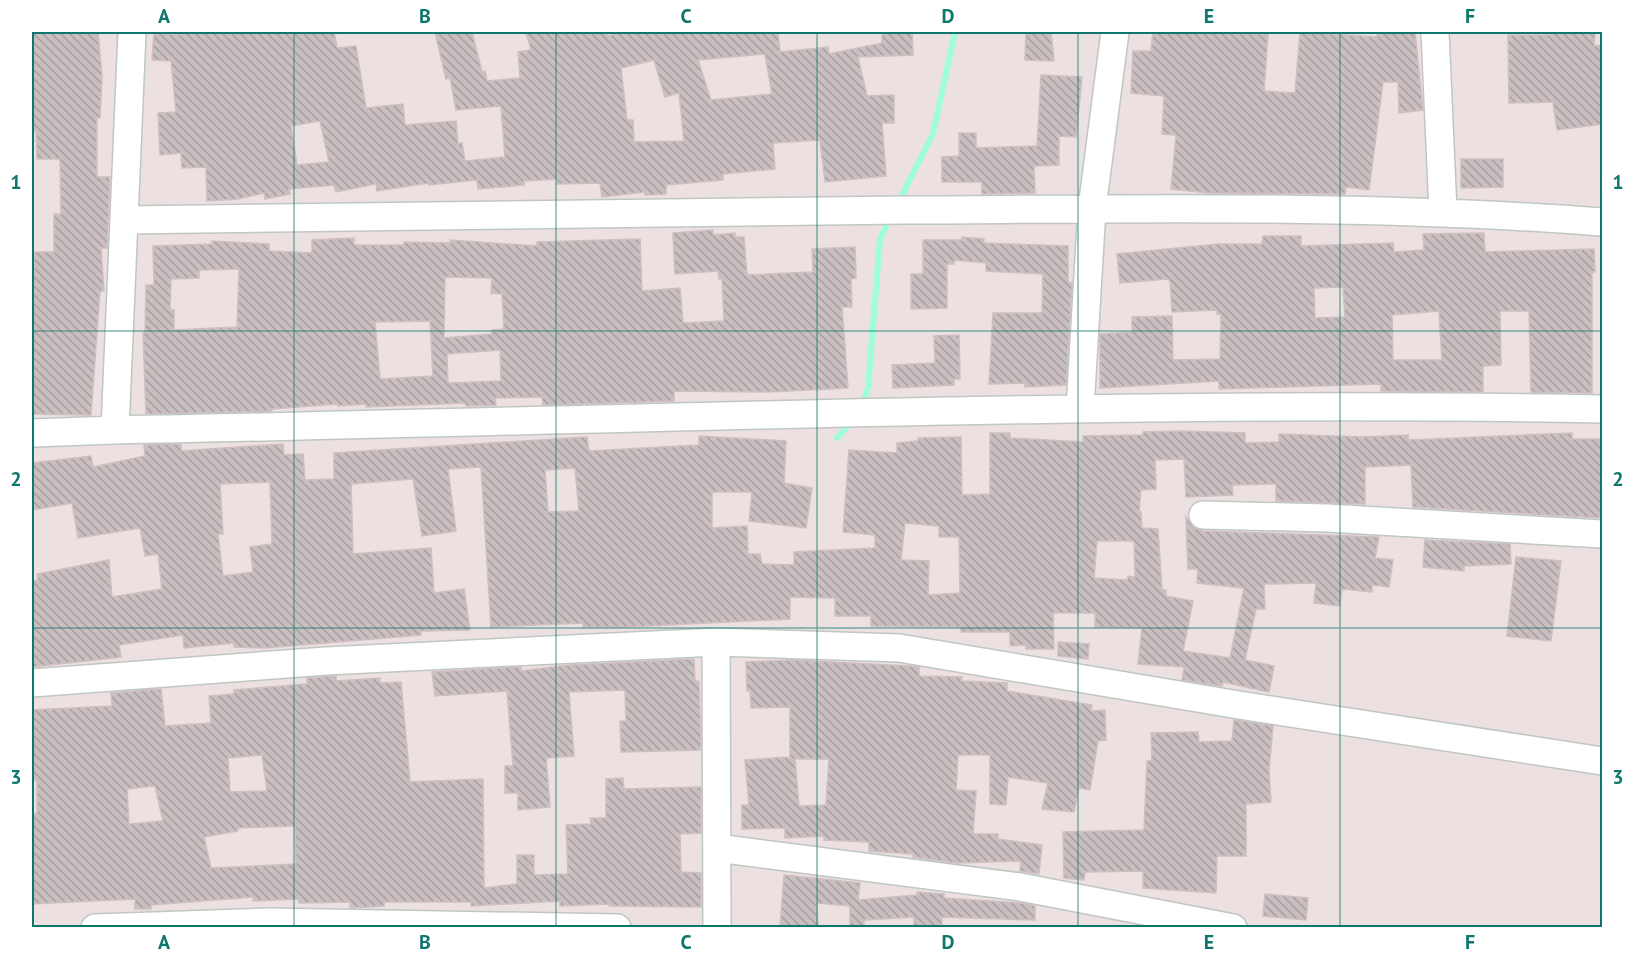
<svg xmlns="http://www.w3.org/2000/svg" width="1634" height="959" font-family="'PT Sans',sans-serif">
<defs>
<pattern id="building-back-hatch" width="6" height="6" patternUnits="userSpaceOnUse" patternTransform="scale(1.5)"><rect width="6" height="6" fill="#c9bec0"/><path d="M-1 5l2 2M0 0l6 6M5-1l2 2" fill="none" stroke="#a69e9f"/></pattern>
</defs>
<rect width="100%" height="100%" fill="#ece0e0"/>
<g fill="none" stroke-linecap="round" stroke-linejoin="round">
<path stroke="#9efed9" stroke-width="6" d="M 898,203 L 933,134 L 955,32
M 862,405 L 868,388 L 880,239 L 890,218
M 837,438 L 852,421"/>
</g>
<path fill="url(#building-back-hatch)" stroke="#d0bec1" stroke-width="1.5" fill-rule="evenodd" d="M 32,32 L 98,32 L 102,76 L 100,118 L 97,118 L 97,177 L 110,177 L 107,248 L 101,248 L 104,291 L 100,291 L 91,415 L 32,414 L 32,276 L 34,275 L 34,252 L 54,252 L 54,214 L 61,214 L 60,159 L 37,159 L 36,131 L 32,131 Z
M 181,32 L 334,32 L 337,48 L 356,46 L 366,108 L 403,104 L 405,125 L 456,121 L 458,144 L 462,143 L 465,161 L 505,157 L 501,106 L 456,110 L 450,78 L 446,79 L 435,32 L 472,32 L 482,72 L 485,71 L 487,81 L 520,78 L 518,52 L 531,50 L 526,32 L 607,32 L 607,36 L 625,32 L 778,32 L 780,52 L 828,47 L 829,54 L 882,43 L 882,32 L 912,32 L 913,55 L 858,57 L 867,96 L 894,95 L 894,123 L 882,123 L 886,176 L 825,182 L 820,140 L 773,143 L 775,169 L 723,174 L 723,180 L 666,185 L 666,194 L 645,195 L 645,192 L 602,197 L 600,183 L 557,184 L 557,179 L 524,181 L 524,185 L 478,189 L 477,180 L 429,185 L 429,183 L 377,191 L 376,184 L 336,192 L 334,185 L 289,189 L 290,194 L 265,199 L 264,193 L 238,199 L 207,201 L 206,167 L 182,168 L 181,153 L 160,155 L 158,113 L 176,112 L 171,61 L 152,60 L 154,33 L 182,35 ZM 765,54 L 772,94 L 711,100 L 698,60 ZM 654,60 L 665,97 L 679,93 L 684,141 L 634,142 L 633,120 L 627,120 L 621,68 ZM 320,121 L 329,162 L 297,165 L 291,126 Z
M 1026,32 L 1051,32 L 1054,61 L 1025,60 Z
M 1153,32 L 1268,34 L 1264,91 L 1295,93 L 1300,32 L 1377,37 L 1377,32 L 1415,32 L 1423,110 L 1399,113 L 1398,82 L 1383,82 L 1369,190 L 1346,187 L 1345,194 L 1209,193 L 1171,189 L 1176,135 L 1162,134 L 1164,96 L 1131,93 L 1133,51 L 1151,51 Z
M 1551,32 L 1595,32 L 1594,46 L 1602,45 L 1602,124 L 1557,130 L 1553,102 L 1509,103 L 1508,35 L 1551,35 Z
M 1041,75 L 1082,77 L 1076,137 L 1059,136 L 1059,165 L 1034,166 L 1035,193 L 982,194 L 982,182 L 942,182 L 942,157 L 959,156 L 959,133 L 976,133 L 976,148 L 1037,146 Z
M 1461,159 L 1503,159 L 1503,187 L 1461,188 Z
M 713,230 L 713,235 L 735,233 L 735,237 L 744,237 L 747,275 L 813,272 L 812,249 L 855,247 L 856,278 L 851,279 L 852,307 L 842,307 L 848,388 L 769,392 L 674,391 L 674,401 L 543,405 L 542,397 L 495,398 L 496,405 L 466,406 L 465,403 L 366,407 L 366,404 L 338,406 L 337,404 L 272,409 L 272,411 L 146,414 L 143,333 L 145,333 L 146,285 L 154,285 L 153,246 L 212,244 L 212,241 L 269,244 L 269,251 L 312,253 L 312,240 L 354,238 L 354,245 L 404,245 L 404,242 L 450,243 L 450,240 L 537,246 L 537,242 L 640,239 L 642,291 L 680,288 L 683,323 L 724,321 L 722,279 L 719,279 L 718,271 L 675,274 L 673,233 ZM 239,269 L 237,327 L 174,330 L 174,310 L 170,310 L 171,279 L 199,278 L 199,270 ZM 445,277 L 492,278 L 491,293 L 502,294 L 504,329 L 492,330 L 492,334 L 444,338 ZM 430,321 L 433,376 L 380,379 L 375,322 ZM 500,350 L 501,381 L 448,383 L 447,354 Z
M 1484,233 L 1485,252 L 1594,249 L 1595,272 L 1592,272 L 1592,393 L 1531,392 L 1529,311 L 1500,311 L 1501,365 L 1483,366 L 1483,392 L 1381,391 L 1381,384 L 1219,389 L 1219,381 L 1100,388 L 1100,334 L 1132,332 L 1132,317 L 1172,316 L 1173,360 L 1220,359 L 1221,314 L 1217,314 L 1217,310 L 1172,312 L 1170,281 L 1168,279 L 1120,283 L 1117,254 L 1218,244 L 1262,244 L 1263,236 L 1301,236 L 1301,246 L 1393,243 L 1394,252 L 1424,250 L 1423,234 ZM 1343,287 L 1345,317 L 1315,318 L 1314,288 ZM 1439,311 L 1442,360 L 1393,360 L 1392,315 Z
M 962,237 L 984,239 L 984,243 L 1068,246 L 1068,282 L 1072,283 L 1066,385 L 1025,387 L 1025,383 L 989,384 L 993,313 L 1042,313 L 1043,274 L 986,271 L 986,263 L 954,260 L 954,264 L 947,264 L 947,308 L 911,309 L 911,274 L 923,274 L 923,240 L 962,240 Z
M 959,335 L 960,379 L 954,379 L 954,385 L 893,388 L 892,365 L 935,363 L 934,336 Z
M 1181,431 L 1245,433 L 1245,443 L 1279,442 L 1279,434 L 1362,437 L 1408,435 L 1408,440 L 1572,433 L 1572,439 L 1602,439 L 1602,518 L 1413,507 L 1411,465 L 1365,467 L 1365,504 L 1276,501 L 1276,484 L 1232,485 L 1233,495 L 1186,497 L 1184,459 L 1155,460 L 1156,489 L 1141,490 L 1139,512 L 1141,512 L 1142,528 L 1158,529 L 1162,590 L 1166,590 L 1166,596 L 1193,601 L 1183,651 L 1230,658 L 1244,588 L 1197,583 L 1198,569 L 1188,569 L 1186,517 L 1194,528 L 1203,531 L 1379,537 L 1375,558 L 1393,560 L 1389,587 L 1372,585 L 1372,592 L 1342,589 L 1340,606 L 1314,603 L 1316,583 L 1264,584 L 1265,609 L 1256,609 L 1245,660 L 1274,666 L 1269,692 L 1223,682 L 1222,686 L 1182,680 L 1184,667 L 1138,664 L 1142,628 L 1095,627 L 1095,613 L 1053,613 L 1054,649 L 1026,649 L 1026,645 L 1010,646 L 1010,632 L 961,632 L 961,627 L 871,626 L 871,616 L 835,616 L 835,598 L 790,597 L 790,619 L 627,627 L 583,627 L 583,623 L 491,627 L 481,467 L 448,469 L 456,531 L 422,536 L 413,479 L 351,484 L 353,554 L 431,548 L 434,593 L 464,589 L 470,630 L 421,631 L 421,635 L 265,648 L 234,647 L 234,643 L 184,648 L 183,635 L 119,645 L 121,657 L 32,667 L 32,581 L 38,580 L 37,574 L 109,560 L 112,597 L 162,589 L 158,554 L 145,556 L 140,528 L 78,538 L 72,503 L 32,510 L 32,463 L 91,456 L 93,467 L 145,456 L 144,445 L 181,444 L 181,451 L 283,444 L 284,455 L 303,454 L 305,480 L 334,479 L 334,453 L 587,437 L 589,451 L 699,445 L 699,436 L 786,441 L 784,483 L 812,488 L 806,528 L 749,521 L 752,492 L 712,492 L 712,528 L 747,526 L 748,554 L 760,554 L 762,564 L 794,565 L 794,552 L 875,548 L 875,535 L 843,532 L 849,450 L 897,453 L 897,443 L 918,441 L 918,438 L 961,437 L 962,495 L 990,494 L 990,433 L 1010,433 L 1010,438 L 1083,442 L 1083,436 L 1143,435 L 1143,432 ZM 575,468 L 579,511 L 548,512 L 545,470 ZM 270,482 L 272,544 L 250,547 L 253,572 L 223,576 L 218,534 L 223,534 L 220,484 ZM 905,523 L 939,526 L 939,537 L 959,537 L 960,593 L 928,595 L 929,561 L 901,560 ZM 1097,541 L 1134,541 L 1135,577 L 1128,576 L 1127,580 L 1094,578 Z
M 1425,540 L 1510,544 L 1511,564 L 1464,566 L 1464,571 L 1423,567 Z
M 1516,557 L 1561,561 L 1551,641 L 1507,636 Z
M 1058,642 L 1089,644 L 1088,659 L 1058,656 Z
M 694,659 L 695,681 L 699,681 L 701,750 L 621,752 L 620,721 L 626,721 L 625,690 L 569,692 L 574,756 L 546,758 L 550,807 L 518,810 L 518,793 L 505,793 L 505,766 L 513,766 L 507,691 L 435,696 L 432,672 L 521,667 L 521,671 L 570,665 Z
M 793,660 L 908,666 L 919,667 L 919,676 L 962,677 L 961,681 L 1007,683 L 1007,691 L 1092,705 L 1091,711 L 1105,710 L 1106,740 L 1098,741 L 1090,790 L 1079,788 L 1074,812 L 1042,809 L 1048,783 L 1008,777 L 1006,805 L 990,804 L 990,755 L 958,755 L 956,790 L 976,791 L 973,834 L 998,834 L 998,839 L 1042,845 L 1039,874 L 1020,871 L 1021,861 L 957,863 L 913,857 L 913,854 L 869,851 L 869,842 L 824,840 L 824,836 L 785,838 L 785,828 L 742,829 L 742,805 L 749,805 L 745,760 L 790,757 L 790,707 L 751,708 L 750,691 L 747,691 L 746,662 ZM 795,759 L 829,759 L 826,805 L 799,806 Z
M 336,676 L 336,681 L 380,678 L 380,683 L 401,682 L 410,782 L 483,779 L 484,888 L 517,884 L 517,855 L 534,855 L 534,875 L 568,874 L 566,825 L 591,824 L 590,818 L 606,818 L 606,779 L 623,778 L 624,789 L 701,787 L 701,833 L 680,834 L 681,872 L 701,873 L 701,907 L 609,906 L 609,904 L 560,906 L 560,901 L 471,906 L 471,902 L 384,902 L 384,906 L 350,908 L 350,902 L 299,903 L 299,899 L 253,901 L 253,897 L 151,905 L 151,909 L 135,909 L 135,899 L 32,904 L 32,814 L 37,813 L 37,780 L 32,780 L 32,710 L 112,706 L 111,693 L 161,689 L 165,726 L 211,723 L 209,696 L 234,694 L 234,690 L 307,684 L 307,678 ZM 262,755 L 267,791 L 230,792 L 228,758 ZM 155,786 L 163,821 L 129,824 L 127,789 ZM 295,826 L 296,864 L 211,868 L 204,837 L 238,831 L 237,828 Z
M 1234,720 L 1273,726 L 1269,770 L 1271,802 L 1246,804 L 1246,856 L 1217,856 L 1216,893 L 1143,888 L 1143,871 L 1085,872 L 1084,880 L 1064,878 L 1063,832 L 1144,830 L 1147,761 L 1152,761 L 1151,733 L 1198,732 L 1199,742 L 1232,741 Z
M 784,875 L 860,883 L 858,900 L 917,895 L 917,892 L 944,894 L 944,898 L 1021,903 L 1035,906 L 1035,920 L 942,917 L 942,927 L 914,927 L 914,917 L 864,920 L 864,927 L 850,927 L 850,906 L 817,903 L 818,927 L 780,927 Z
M 1265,894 L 1308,898 L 1306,920 L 1263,916 Z"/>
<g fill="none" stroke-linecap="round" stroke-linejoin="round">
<defs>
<path id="minor" d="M 1435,32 L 1443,212
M 124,220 C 384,215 644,212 904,210 C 1137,209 1370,204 1602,222
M 1080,409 L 1092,208 L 1115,32
M 115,430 C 611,421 1107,400 1602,409
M 32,433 L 115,430 L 132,32
M 1203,515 L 1327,518 L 1602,534
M 716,642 L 717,928
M 32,683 L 326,661 L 716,642 L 899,648 L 1245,706 L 1602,761
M 717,848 L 1020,887 L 1233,928
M 95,928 L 269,922 L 617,928"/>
</defs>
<use href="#minor" stroke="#bfc7c5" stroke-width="30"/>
<use href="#minor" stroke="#fff" stroke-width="27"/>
</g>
<path fill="none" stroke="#0f766e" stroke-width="1.5" stroke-opacity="0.55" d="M 294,32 L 294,928M 556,32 L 556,928M 817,32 L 817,928M 1078,32 L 1078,928M 1340,32 L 1340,928M 32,331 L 1602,331M 32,628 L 1602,628"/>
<rect width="1634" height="959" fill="none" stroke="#ffffff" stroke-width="66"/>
<rect x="33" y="33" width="1568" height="893" fill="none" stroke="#0f766e" stroke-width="2"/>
<g font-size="20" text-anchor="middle" font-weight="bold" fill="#0f766e">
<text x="164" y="23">A</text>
<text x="425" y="23">B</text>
<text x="686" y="23">C</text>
<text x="948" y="23">D</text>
<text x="1209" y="23">E</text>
<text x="1470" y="23">F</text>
<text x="16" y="189">1</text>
<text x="1618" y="189">1</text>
<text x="16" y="486">2</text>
<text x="1618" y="486">2</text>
<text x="16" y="784">3</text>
<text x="1618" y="784">3</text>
<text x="164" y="949">A</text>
<text x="425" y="949">B</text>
<text x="686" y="949">C</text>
<text x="948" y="949">D</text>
<text x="1209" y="949">E</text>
<text x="1470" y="949">F</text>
</g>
</svg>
